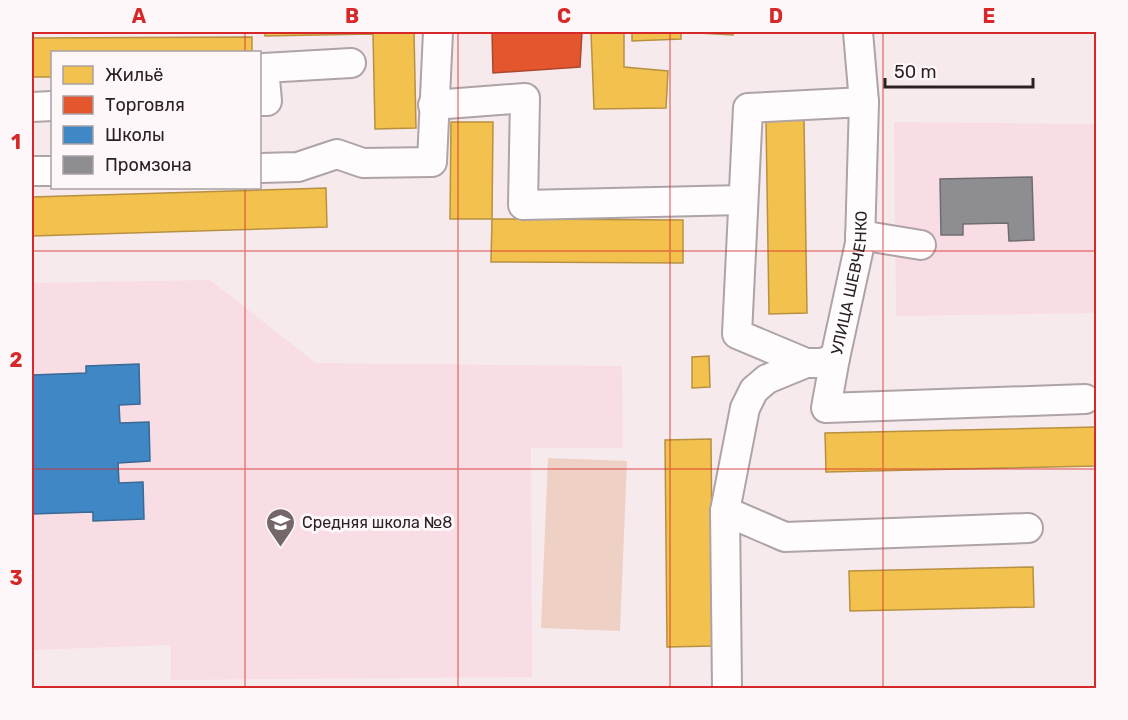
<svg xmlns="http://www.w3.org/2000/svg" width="1128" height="720" font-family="Rubik,sans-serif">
<rect width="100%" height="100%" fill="#f7eaed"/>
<path fill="#f9dde4" d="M 894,122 L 1096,124 L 1096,313 L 896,316 Z
M 210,280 L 316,363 L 622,366 L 623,448 L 531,448 L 532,677 L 171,680 L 171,645 L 32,650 L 32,283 Z"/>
<path fill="#efd0c4" d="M 548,458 L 627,461 L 620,631 L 541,628 Z"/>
<path fill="#f2c14e" stroke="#b79141" stroke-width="1.5" d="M 265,32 L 414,32 L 416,128 L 375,129 L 373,34 L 265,36 Z
M 591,32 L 624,32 L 624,67 L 668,71 L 666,108 L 594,109 Z
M 632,32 L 681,32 L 681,39 L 632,41 Z
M 699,32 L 733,32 L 733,35 L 699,33 Z
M 252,37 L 252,52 L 52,52 L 52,77 L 32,77 L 32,38 Z
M 804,119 L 807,313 L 769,314 L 766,120 Z
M 451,122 L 493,122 L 492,219 L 450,219 Z
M 326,188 L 327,227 L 32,236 L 32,197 Z
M 492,219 L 683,220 L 683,263 L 491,262 Z
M 709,356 L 710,387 L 692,388 L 692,357 Z
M 1096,427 L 1096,466 L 826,472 L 825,433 Z
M 711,439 L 713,646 L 667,647 L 665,440 Z
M 1033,567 L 1034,607 L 850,611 L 849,571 Z"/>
<path fill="#e4572e" stroke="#ad472b" stroke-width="1.5" d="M 492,32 L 582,32 L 580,67 L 493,73 Z"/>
<path fill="#3f88c5" stroke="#396994" stroke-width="1.5" d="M 139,364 L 140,404 L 119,405 L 120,423 L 149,422 L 150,461 L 118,463 L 119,483 L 143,482 L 144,519 L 93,521 L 93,512 L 32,514 L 32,375 L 86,373 L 86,366 Z"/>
<path fill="#8d8d92" stroke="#706d71" stroke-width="1.5" d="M 1032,177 L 1034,240 L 1009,241 L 1008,223 L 963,224 L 963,235 L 941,235 L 940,179 Z"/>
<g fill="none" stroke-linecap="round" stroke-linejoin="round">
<defs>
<g id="minor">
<path d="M 260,101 L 267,101 L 264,68 L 351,63"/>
<path d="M 433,105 L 525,98 L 523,205 L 743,200"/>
<path d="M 32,107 L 52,106"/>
<path d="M 260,168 L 298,167 L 337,154 L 363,163 L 432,162 L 438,32"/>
<path d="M 32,171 L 52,171"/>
<path d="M 860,235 L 921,245"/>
<path d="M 835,358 L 826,408 L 1085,399"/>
<path d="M 806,363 L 737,334 L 748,108 L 864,102"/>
<path d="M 725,511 L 785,537 L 1028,528"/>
<path id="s1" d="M 727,688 L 725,511 L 745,408 L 754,390 L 767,379 L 806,363 L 822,363 L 835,358 L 860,243 L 864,102 L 858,32"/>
</g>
</defs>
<use href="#minor" stroke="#aea3a6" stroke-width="32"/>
<use href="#minor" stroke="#fefcfc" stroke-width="28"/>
</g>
<path fill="none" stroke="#d62828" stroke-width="1.5" stroke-opacity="0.55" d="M 245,32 L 245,52M 458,32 L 458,688M 670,32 L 670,688M 883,32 L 883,688M 245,188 L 245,688M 32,251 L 1096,251M 32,469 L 1096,469"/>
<defs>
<symbol id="school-pin" viewBox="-11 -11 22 30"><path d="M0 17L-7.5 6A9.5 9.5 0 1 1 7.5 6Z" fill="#73676a" stroke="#fdf7f9"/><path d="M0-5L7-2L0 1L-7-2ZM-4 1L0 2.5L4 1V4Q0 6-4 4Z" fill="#fff"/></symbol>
</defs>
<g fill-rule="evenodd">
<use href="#school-pin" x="264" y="506" width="33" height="45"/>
</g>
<g text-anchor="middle" stroke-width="6" stroke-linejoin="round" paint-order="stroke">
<g font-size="16" fill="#2c2123" stroke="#fdf7f9">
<text dy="6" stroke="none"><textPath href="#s1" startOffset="468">УЛИЦА ШЕВЧЕНКО</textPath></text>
</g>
<g font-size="16" fill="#2c2123" stroke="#fdf7f9" text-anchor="start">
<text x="302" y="528">Средняя школа №8</text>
</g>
</g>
<rect width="1128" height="720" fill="none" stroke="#fdf7f9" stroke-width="66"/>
<rect x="51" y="51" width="210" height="138" fill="#fdf7f9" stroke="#a9a1a3" stroke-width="1.5"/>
<rect x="63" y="66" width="30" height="18" fill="#f2c14e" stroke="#a9a1a3" stroke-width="1.5"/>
<text x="105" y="81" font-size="18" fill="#2c2123">Жильё</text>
<rect x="63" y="96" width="30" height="18" fill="#e4572e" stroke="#a9a1a3" stroke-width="1.5"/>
<text x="105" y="111" font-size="18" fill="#2c2123">Торговля</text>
<rect x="63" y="126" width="30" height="18" fill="#3f88c5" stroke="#a9a1a3" stroke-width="1.5"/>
<text x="105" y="141" font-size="18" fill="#2c2123">Школы</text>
<rect x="63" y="156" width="30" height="18" fill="#8d8d92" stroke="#a9a1a3" stroke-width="1.5"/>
<text x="105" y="171" font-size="18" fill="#2c2123">Промзона</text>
<path d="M885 78v9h148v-9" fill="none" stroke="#2c2123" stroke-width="3"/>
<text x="894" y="78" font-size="18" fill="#2c2123" stroke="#fdf7f9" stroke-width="4.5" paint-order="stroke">50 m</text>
<rect x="33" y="33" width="1062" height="654" fill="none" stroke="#d62828" stroke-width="2"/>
<g font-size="20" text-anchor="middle" font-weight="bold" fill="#d62828">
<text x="139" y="23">A</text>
<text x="352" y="23">B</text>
<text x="564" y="23">C</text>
<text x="776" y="23">D</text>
<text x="989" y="23">E</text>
<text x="16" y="149">1</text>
<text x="16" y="367">2</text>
<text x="16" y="585">3</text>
</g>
</svg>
